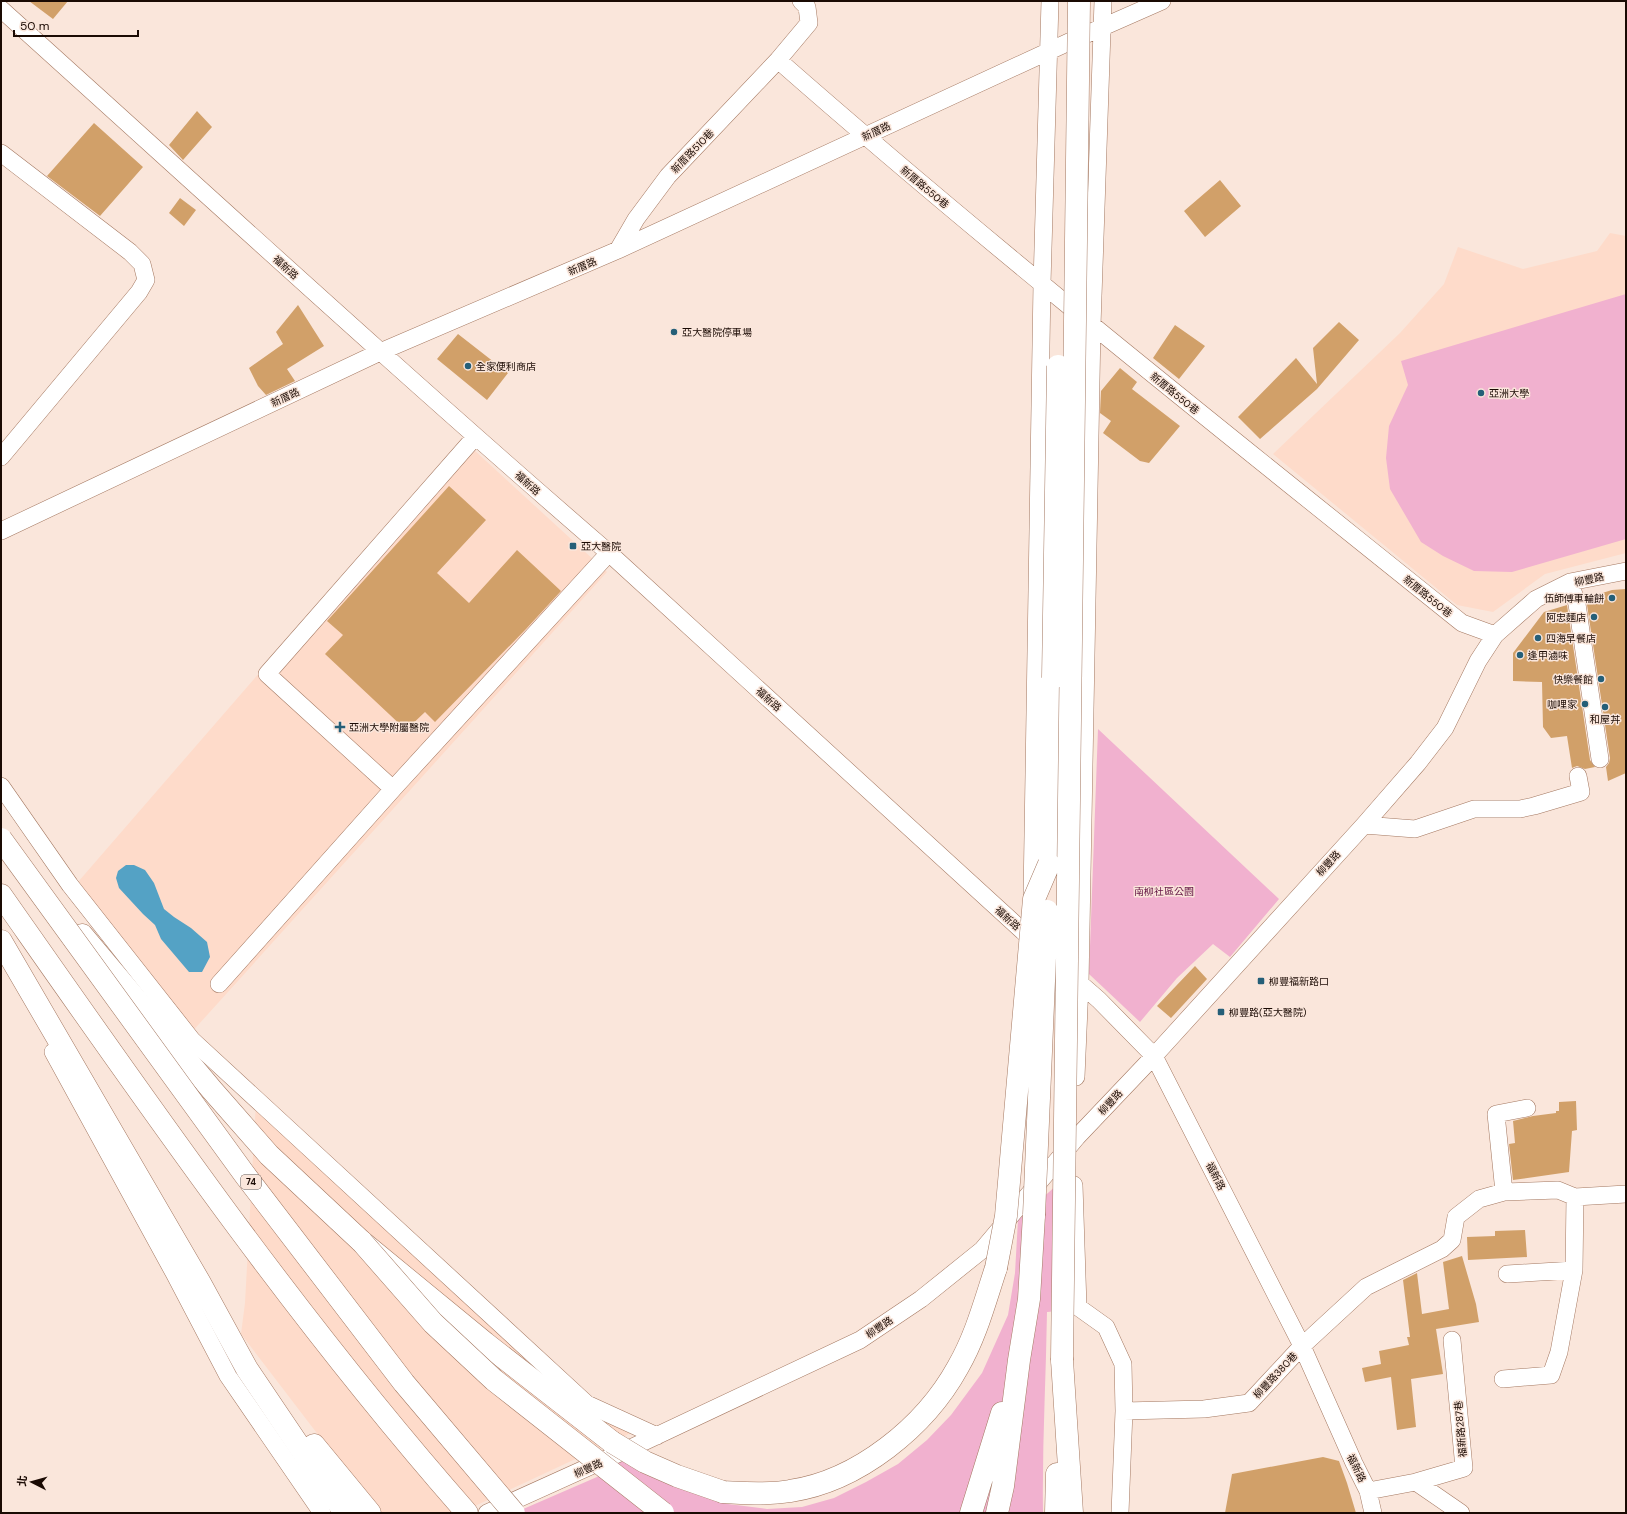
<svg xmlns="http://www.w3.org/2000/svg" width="1627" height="1514" font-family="'DM Sans','Noto Sans TC',sans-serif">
<rect width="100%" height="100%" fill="#fae6db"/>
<path fill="#fedbca" d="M 1610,233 L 1626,236 L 1626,553 L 1545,574 L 1493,612 L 1457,605 L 1273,454 L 1400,333 L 1444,284 L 1458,247 L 1523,269 L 1597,251 Z
M 462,439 L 607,572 L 190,1034 L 78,882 Z
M 256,1101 L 631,1433 L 460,1513 L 378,1513 L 241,1334 L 245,1303 Z"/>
<path fill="#f1b1cf" d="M 1626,294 L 1626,539 L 1512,572 L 1474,571 L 1443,556 L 1421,542 L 1390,489 L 1386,458 L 1389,426 L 1408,385 L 1401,361 Z
M 1098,729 L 1279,899 L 1230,957 L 1213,944 L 1177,978 L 1140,1022 L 1089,974 Z
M 1069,1174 L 1071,1310 L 1047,1312 C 1046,1379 1042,1446 1043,1513 L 514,1513 L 597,1477 L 623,1460 L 695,1492 L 728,1504 L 767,1509 L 802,1507 L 834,1498 L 866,1482 L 898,1464 L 927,1440 L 951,1415 L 982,1373 L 1008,1315 L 1015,1273 L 1018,1220 Z"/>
<path fill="#54a2c5" d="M 126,865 L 134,865 L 145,870 L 154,883 L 164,909 L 174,917 L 191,928 L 207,942 L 210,957 L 202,972 L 189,972 L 161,939 L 155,925 L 143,914 L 119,888 L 116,878 L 118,871 Z"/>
<path fill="#d1a069" d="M 29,1 L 68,1 L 53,19 Z
M 197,111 L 212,127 L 183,160 L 169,145 Z
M 94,123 L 143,167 L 100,216 L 47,176 Z
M 1220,180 L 1241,206 L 1205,237 L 1184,211 Z
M 180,198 L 196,210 L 184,226 L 169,213 Z
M 298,305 L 324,346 L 287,369 L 295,381 L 266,395 L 258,386 L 249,368 L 283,344 L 276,332 Z
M 1339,322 L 1359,340 L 1317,389 L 1260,439 L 1238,417 L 1296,358 L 1317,384 L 1313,348 Z
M 1175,325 L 1205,346 L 1179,379 L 1153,358 Z
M 458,334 L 508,373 L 487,400 L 437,359 Z
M 1120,368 L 1137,382 L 1132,389 L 1180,426 L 1149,463 L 1140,461 L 1103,433 L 1111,421 L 1100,413 L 1101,391 Z
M 449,486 L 486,520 L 437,573 L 469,603 L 517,550 L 561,591 L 526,629 L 435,722 L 425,712 L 406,730 L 325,654 L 343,635 L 327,621 Z
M 1626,589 L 1626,773 L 1608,781 L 1606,767 L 1609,763 L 1610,758 L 1586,598 L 1612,590 Z
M 1567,605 L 1590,760 L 1595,767 L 1585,769 L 1577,766 L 1572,768 L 1567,736 L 1551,738 L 1543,727 L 1542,682 L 1513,681 L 1513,653 L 1544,612 Z
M 1195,966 L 1207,979 L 1171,1018 L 1157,1006 Z
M 1576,1101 L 1577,1130 L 1572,1131 L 1569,1172 L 1513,1180 L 1509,1144 L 1515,1143 L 1513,1121 L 1533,1116 L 1556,1113 L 1556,1111 L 1559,1111 L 1559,1102 Z
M 1525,1230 L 1527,1257 L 1468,1260 L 1467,1237 L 1495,1236 L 1495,1231 Z
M 1462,1256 L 1476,1304 L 1479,1322 L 1436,1329 L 1443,1374 L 1411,1379 L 1416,1427 L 1397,1430 L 1391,1377 L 1365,1382 L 1362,1368 L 1381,1364 L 1379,1351 L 1409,1345 L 1407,1337 L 1410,1337 L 1403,1280 L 1417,1273 L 1422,1314 L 1449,1309 L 1443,1262 Z
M 1323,1457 L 1339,1461 L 1347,1483 L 1356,1513 L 1225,1513 L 1232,1474 Z"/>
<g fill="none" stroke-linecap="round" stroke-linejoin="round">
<defs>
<path id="minor" d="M 1,9 C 203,191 403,375 609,553 L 1038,945
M 778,60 C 1000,255 1232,438 1462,623 L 1495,635
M 1,153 L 130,252 L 142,264 L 146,280 L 139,292 L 1,457
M 618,250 L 636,219 L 668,176 L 778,60 L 809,23 L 807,7 L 801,1
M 475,437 L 267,674 L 393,789 L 609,553
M 1,531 L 380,352 L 618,250 L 1071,41 L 1162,1
M 1570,582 L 1577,604 L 1600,759
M 1,786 L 70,885 L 192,1040 L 587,1404 L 657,1436
M 1364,825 L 1415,829 L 1474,809 L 1520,809 L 1534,806 L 1581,792 L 1578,776
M 1032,897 L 1042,284 L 1050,1
M 1060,966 L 1099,1000 L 1154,1056 L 1302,1346 L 1354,1463 L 1368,1491 L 1373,1513
M 219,984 L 393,789
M 53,1052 L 174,1273 L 228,1376 L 322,1513
M 1076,1077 L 1080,984 L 1092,326 L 1103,1
M 1074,1185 L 1078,1307 L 1106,1327 L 1123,1364 L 1124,1411 L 1204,1409 L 1249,1403 L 1302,1346 L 1366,1287 L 1442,1249 L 1452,1240 L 1456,1217 L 1479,1199 L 1504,1192 L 1558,1190 L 1575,1197 L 1626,1194
M 1504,1192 L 1496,1114 L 1527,1108
M 1507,1274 L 1574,1270
M 1503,1379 L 1551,1375 L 1559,1352 L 1574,1270 L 1575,1197
M 1416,1482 L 1461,1513
M 1368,1491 L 1416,1482 L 1464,1468 L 1452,1340
M 487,1513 L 635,1446 L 860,1340 L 921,1299 L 982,1250 L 1077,1137 L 1154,1056 L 1364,825 L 1418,763 L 1445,728 L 1478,661 L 1495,635 L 1536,599 L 1570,582 L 1626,571
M 1120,1513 L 1124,1411"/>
<path id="highway" d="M 1049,864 L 1053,678
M 1,895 C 149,1106 296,1319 467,1513
M 82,935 L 212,1090 L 269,1155 L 362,1242 L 485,1343 L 612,1442
M 1,941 L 200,1283 L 247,1369 L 334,1498 L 346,1513
M 1062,1360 L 1072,1513
M 314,1445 L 370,1513
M 723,1492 C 745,1493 768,1495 790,1491 C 858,1481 925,1427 958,1367 C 976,1336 985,1301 996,1268
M 971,1513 L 1002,1413
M 997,1513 L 1003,1486 L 1019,1360 L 1029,1299 L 1034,1215
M 1056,1513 L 1057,1474"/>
</defs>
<use href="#minor" stroke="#a47861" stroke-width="18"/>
<use href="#highway" stroke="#a47861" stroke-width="23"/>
<use href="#minor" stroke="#fff" stroke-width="17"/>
<use href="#highway" stroke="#fff" stroke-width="22"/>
<defs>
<path id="highway-bridge" d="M 1053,678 L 1058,366
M 1,839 L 245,1175 L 404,1383 L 514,1513
M 1034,1215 L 1047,911
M 362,1242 L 433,1323 L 494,1380 L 663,1513
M 996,1268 L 1006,1216 L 1034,899 L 1049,864
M 1062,1360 L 1079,1
M 612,1442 L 645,1462 L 677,1476 L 723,1492"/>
</defs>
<use href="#highway-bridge" stroke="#a47861" stroke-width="23" stroke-linecap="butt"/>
<use href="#highway-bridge" stroke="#fff" stroke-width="22"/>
</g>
<g fill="#255f78" stroke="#fae6db" stroke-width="1.5">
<circle cx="674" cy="332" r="4"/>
<circle cx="468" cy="366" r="4"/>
<circle cx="1481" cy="393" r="4"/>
<rect x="569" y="542" width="8" height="8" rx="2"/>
<circle cx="1612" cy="598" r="4"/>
<circle cx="1594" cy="617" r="4"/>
<circle cx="1538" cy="638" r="4"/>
<circle cx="1520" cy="655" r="4"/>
<circle cx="1601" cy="679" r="4"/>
<circle cx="1585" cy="704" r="4"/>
<circle cx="1605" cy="707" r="4"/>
<path d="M338 721h4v4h4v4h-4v4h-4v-4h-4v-4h4z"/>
<rect x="1257" y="977" width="8" height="8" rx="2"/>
<rect x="1217" y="1008" width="8" height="8" rx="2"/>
</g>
<g text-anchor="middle" stroke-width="3" stroke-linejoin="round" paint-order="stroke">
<rect fill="#fae6db" stroke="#5d4c44" stroke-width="1" x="241" y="1175" width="20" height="14" rx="3"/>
<g font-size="9" font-weight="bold" fill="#1a0a03">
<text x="251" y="1185">74</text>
</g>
<g font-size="10" fill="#1a0a03" stroke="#fae6db">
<text transform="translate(876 131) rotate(-25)" y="4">新厝路</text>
<text transform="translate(692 151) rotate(-46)" y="4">新厝路510巷</text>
<text transform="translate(925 187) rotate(40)" y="4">新厝路550巷</text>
<text transform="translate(582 266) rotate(-23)" y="4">新厝路</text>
<text transform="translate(286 267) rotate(42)" y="4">福新路</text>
<text transform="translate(1175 393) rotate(39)" y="4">新厝路550巷</text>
<text transform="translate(285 397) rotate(-25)" y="4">新厝路</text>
<text transform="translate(528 483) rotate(42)" y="4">福新路</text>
<text transform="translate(1589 579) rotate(-12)" y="4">柳豐路</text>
<text transform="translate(1428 596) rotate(39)" y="4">新厝路550巷</text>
<text transform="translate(769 699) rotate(42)" y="4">福新路</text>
<text transform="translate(1328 863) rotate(-47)" y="4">柳豐路</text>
<text transform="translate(1008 918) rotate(42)" y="4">福新路</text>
<text transform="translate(1110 1102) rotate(-47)" y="4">柳豐路</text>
<text transform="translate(1216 1176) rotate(63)" y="4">福新路</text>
<text transform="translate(879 1327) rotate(-34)" y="4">柳豐路</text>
<text transform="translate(1275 1375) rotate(-47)" y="4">柳豐路380巷</text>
<text transform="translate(1460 1429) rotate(-95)" y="4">福新路287巷</text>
<text transform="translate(588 1468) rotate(-24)" y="4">柳豐路</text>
<text transform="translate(1357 1468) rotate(64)" y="4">福新路</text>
</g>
<g font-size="10" fill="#1a0a03" stroke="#fae6db" text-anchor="start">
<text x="682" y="336">亞大醫院停車場</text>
<text x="476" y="370">全家便利商店</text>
<text x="1489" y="397">亞洲大學</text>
<text x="581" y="550">亞大醫院</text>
<text x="1604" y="602" text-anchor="end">伍師傅車輪餅</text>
<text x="1586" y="621" text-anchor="end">阿忠麵店</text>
<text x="1546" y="642">四海早餐店</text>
<text x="1528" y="659">逢甲滷味</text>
<text x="1593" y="683" text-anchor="end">快樂餐館</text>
<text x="1577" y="708" text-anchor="end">咖哩家</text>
<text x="1605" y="723" text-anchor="middle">和屋丼</text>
<text x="349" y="731">亞洲大學附屬醫院</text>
<text x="1269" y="985">柳豐福新路口</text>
<text x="1229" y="1016">柳豐路(亞大醫院)</text>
</g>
<g font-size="10" fill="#631343" stroke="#fae6db">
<text x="1164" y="895">南柳社區公園</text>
</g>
</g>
<rect width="1627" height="1514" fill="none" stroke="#1a0a03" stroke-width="4"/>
<g transform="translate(32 1482) rotate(276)" stroke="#fae6db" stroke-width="3" paint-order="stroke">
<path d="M0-3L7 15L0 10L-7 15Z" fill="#1a0a03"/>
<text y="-6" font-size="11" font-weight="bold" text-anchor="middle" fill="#1a0a03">北</text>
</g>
<path d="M14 30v6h124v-6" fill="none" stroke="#1a0a03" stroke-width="2"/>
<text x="20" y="30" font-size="12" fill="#1a0a03" stroke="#fae6db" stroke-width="3" paint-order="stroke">50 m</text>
</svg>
